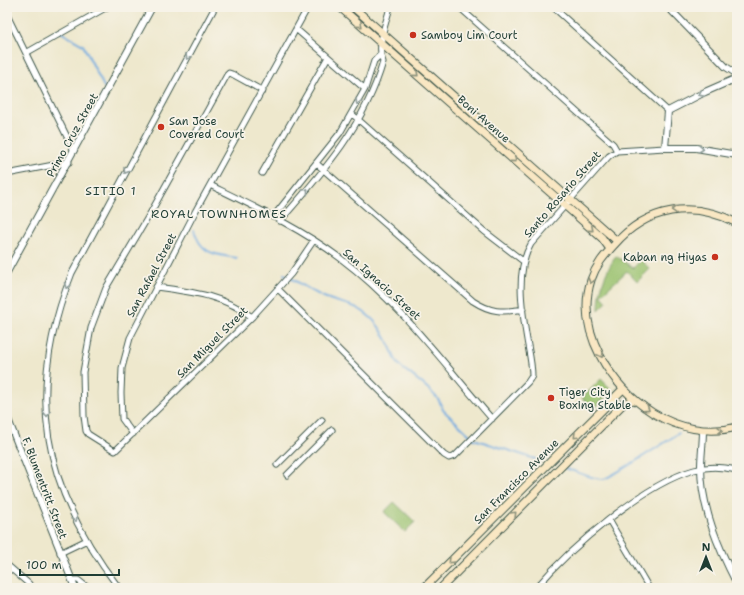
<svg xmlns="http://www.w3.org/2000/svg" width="744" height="595" font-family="'Shantell Sans',sans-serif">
<rect width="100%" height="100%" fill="#f7f3e8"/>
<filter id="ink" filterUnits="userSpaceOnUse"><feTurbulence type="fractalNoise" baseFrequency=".025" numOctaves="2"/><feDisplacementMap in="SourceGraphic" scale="8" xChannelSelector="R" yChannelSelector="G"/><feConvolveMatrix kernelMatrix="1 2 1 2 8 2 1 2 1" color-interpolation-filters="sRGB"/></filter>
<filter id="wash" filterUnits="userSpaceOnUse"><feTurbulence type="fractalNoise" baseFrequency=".012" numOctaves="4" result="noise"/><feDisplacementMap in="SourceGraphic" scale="16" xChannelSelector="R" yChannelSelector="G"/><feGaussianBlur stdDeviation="0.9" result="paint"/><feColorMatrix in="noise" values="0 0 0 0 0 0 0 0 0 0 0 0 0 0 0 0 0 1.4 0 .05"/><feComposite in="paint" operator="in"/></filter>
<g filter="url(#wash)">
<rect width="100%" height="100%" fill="#eee8cd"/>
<path fill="#99c16d" stroke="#5c7f50" d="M 616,256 L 633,268 L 641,260 L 650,269 L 637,282 L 627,271 L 601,295 L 607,302 L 599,310 C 599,290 604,274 616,256 Z
M 601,379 L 612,390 L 593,410 L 582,398 Z
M 394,502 L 415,522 L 405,532 L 384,512 Z"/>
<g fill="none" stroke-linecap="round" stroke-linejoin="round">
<path stroke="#6faae0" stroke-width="2" d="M 57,30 L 83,45 L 104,87
M 194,230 C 201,255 215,254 237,258
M 284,274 C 299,282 314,294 329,299 C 348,306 354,303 371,318 C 379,325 387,339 391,349 C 394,355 395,362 401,367 C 413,377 440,394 443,410 L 474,439 L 541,461
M 564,468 C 576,471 591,479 603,479 C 609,479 669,440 679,433"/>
</g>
</g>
<g filter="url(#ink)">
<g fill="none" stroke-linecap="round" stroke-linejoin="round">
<defs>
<path id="minor" d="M 459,7 L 613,144 L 617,151
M 553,7 L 668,111
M 7,15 L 74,151
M 296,29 L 365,89
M 26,53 L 107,7
M 263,91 L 232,74 L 229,73 L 227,75 L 151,212 L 106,288 L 91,328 L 83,372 L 84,416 L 86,431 L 88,434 L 115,451 L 252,317 L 291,274 L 314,240
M 352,114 L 484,231 L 523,261
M 317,164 L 473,301 C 490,312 502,313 523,309
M 262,173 L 328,57
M 7,174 L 69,162
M 210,185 C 255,207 300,228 340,258 C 400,303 444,364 492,419
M 273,217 L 340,133 L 365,89 L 374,61 L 380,55
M 280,221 C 323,172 365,125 383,62 C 376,46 386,24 390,7
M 156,287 C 190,292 224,295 252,317
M 278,289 L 444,455 L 449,458 L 455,456 L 528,382 L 532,376 C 532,364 529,352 527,340 C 522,310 515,271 531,244 L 609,156 L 617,151 L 665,148
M 133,434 L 122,419 L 121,393 L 122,368 L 130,338 L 195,212 L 308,7
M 277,465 L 322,420
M 287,475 L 332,430
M 609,520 L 649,588
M 60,553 L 87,540
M 7,565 L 29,584 L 28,588
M 72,580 L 78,580 L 88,588
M 119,588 C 41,487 25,391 72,273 L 215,7
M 536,588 C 570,548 644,484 694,470 C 708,466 724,467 737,470"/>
<path id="tertiary" d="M 668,7 L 726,67 L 737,74
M 737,78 L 705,92 L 668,111 L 665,148 L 696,148 L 737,155
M 7,272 L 152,7
M 7,417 L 75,588
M 703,430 C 703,443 701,455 701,467 C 701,508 719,549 737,584"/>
<path id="secondary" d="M 340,7 L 602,238 L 610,249
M 353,7 L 617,241
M 737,223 C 692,200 647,207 614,245 C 604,256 596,265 591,280 C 575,331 611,387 653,413 C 678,428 708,435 737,427
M 424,588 L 623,389
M 441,588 L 624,403 L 634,400"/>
</defs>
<use href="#minor" stroke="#3e574b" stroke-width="7"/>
<use href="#tertiary" stroke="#3e574b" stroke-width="8"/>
<use href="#secondary" stroke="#3e574b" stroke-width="9"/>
<use href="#minor" stroke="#fff" stroke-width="5"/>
<use href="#tertiary" stroke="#fff" stroke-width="6"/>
<use href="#secondary" stroke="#f9e7c3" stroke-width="7"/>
</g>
<defs><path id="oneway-chevron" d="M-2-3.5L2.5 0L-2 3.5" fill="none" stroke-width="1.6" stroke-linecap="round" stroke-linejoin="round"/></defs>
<g stroke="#8c927c">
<use href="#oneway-chevron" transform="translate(360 25) rotate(41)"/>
<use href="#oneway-chevron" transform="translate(416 74) rotate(41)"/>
<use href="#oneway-chevron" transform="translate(514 160) rotate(41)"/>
<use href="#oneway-chevron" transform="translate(674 210) rotate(176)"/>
<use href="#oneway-chevron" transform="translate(591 229) rotate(41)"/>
<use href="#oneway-chevron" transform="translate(591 281) rotate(106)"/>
<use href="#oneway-chevron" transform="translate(601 355) rotate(65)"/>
<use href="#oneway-chevron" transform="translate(647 409) rotate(33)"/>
<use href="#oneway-chevron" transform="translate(720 430) rotate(-4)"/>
<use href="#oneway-chevron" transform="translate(576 436) rotate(135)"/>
<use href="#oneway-chevron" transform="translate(514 514) rotate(-45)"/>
<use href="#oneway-chevron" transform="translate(451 561) rotate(135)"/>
</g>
<g stroke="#8f9e9a">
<use href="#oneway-chevron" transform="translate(188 57) rotate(119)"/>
<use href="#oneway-chevron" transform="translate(701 94) rotate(154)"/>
<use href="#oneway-chevron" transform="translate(358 102) rotate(118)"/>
<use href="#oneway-chevron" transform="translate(701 149) rotate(6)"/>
<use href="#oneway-chevron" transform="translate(126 171) rotate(119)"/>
<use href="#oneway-chevron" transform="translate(306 191) rotate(-49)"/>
<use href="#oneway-chevron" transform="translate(67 286) rotate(111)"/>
<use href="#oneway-chevron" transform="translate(47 414) rotate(88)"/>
<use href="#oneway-chevron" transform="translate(75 519) rotate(62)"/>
</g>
</g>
<g fill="#c8321e" stroke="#f7f3e8" stroke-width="1.5">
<circle cx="413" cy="35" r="4"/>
<circle cx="161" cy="127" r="4"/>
<circle cx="715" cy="257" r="4"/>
<circle cx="551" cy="398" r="4"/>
</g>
<g text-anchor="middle" stroke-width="3.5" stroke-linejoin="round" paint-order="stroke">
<g font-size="11" fill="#1f3d34" stroke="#f7f3e8" text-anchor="start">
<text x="421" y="39">Samboy Lim Court</text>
<text x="169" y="125">San Jose<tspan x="169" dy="13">Covered Court</tspan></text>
<text x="707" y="261" text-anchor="end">Kaban ng Hiyas</text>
<text x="559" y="396">Tiger City<tspan x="559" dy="13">Boxing Stable</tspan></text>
</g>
<g font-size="11" fill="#1f3d34" stroke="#f7f3e8">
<text transform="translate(484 119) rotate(41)" y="4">Boni Avenue</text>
<text transform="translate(72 135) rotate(-61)" y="4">Primo Cruz Street</text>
<text transform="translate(562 194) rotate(-49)" y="4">Santo Rosario Street</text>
<text transform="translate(151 275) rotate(-62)" y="4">San Rafael Street</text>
<text transform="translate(382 284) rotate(42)" y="4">San Ignacio Street</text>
<text transform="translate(212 342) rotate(-45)" y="4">San Miguel Street</text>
<text transform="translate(516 481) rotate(-45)" y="4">San Francisco Avenue</text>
<text transform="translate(45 488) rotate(69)" y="4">F. Blumentritt Street</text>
</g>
<g font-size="12" letter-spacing="1" fill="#1f3d34" stroke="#f7f3e8">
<text x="111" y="195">SITIO 1</text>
<text x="219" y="218">ROYAL TOWNHOMES</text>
</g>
</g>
<rect width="744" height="595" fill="none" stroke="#f7f3e8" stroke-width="24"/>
<g transform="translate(706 557)" stroke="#f7f3e8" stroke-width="3" paint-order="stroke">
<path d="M0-3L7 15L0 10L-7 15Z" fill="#1f3d34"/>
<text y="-6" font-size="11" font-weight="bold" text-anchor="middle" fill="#1f3d34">N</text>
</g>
<path d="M20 569v6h99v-6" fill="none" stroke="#1f3d34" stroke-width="2"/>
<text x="26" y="569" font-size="12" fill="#1f3d34" stroke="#f7f3e8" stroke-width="3" paint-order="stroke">100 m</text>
</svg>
